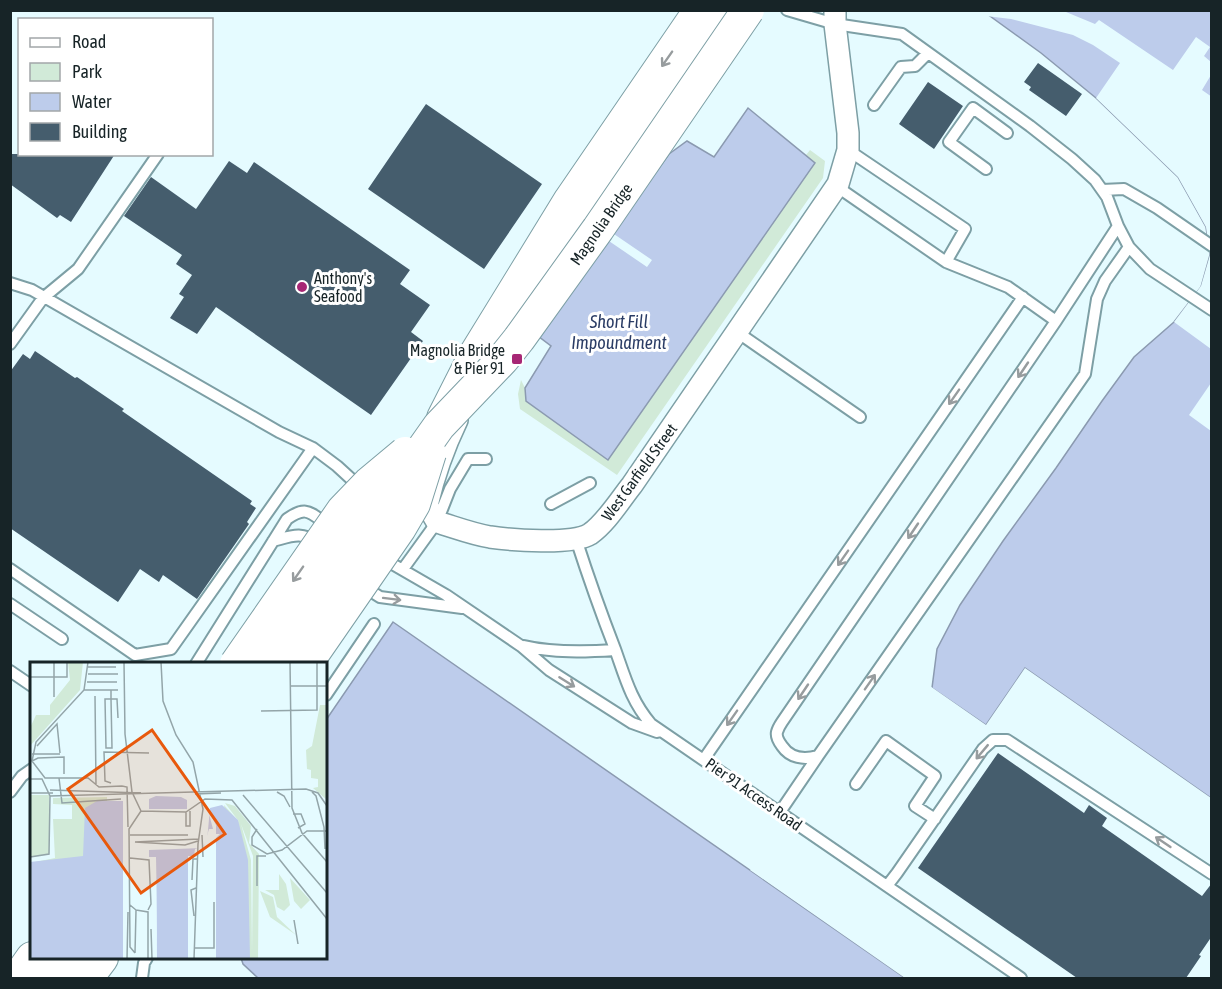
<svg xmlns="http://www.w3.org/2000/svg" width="1222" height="989" font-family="'Asap Condensed',sans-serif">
<rect width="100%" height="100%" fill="#e5fbff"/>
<path fill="#d1ead8" d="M 810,150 L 825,161 L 823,178 L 617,475 L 520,409 L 518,394 L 521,380 L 525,388 L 526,401 L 608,460 L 815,163 L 806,155 Z"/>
<path fill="#bdcceb" stroke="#8b9ab0" stroke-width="1.5" d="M 983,11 L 1211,11 L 1211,798 L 1025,668 L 986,725 L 932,688 L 937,649 L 960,605 L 1003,541 L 1056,468 L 1102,401 L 1134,357 L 1174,322 L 1201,287 L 1210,255 L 1206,227 L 1178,177 L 1096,98 L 1041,53 Z
M 748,108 L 815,163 L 608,460 L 526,401 L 525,388 L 551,346 L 538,336 L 669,154 L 687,141 L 714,157 Z
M 393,622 L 905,978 L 258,978 L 243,964 L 241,958 L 326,958 L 326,720 Z"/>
<path fill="#e5fbff" d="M 980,10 L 1059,11 L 1066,12 L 1095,24 L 1099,20 L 1173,70 L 1196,37 L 1210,47 L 1204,56 L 1211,62 L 1211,75 L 1202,90 L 1212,97 L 1211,349 L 1174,322 L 1201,286 L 1210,255 L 1206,227 L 1178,177 L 1096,98 L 1120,63 L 1093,45 L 1073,35 L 1011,19 L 986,16 Z
M 611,232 L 652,260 L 647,267 L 606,239 Z
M 1211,383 L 1211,431 L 1189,415 Z
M 1025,668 L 1211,798 L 1212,801 L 1026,672 L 986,728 L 930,689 L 930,686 L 986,725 Z
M 752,868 L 907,976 L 908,978 L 905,978 L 750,870 Z"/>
<path fill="#455d6d" d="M 1038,63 L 1082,94 L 1066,116 L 1029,90 L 1031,87 L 1024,82 Z
M 928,82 L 963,106 L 934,149 L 899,124 Z
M 426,104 L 542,184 L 484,269 L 368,189 Z
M 10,154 L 115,154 L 71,222 L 60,215 L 57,218 L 10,184 Z
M 229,161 L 247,173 L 254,162 L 410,270 L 400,284 L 430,305 L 411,332 L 423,341 L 371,415 L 216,307 L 197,334 L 170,318 L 184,297 L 179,294 L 192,275 L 176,264 L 182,255 L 124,216 L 151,177 L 196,209 Z
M 35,351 L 75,378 L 77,377 L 124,409 L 122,411 L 252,501 L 250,504 L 256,508 L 247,522 L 249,524 L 197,599 L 163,575 L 159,582 L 140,569 L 118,602 L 10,528 L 10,372 L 23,354 L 30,359 Z
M 998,753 L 1084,813 L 1089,805 L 1107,818 L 1102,826 L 1202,896 L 1212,883 L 1212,936 L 1199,955 L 1201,956 L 1186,978 L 1077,978 L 918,868 Z"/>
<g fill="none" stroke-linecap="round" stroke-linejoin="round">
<defs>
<path id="service" d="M 787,10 L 835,24 L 902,34 L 1030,126 L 1072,159 L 1095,180 L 1107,197 L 1118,226 L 1129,247 L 1150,269 L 1212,310
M 874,105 L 901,67 L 915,66 L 928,53
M 986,169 L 949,142 L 973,108 L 1007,133
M 836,186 L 946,262 L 965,229 L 848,150
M 1102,190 L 1124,189 L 1157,208 L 1212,246
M 1118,226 L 1056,321 L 782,722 C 780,725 778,728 777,732 C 776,736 779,742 782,746 C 790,758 804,760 818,756 L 1085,374 L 1097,299 L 1105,281 L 1129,247
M 946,262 L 1008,287 L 1056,321
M 10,283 L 32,290 L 279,432 L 313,448 L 337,466 L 361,488
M 737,332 L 860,417
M 10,344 L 43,298 L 78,269 L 158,154
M 551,504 L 590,483
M 576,539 C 588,576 601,613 615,649 C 625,677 631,701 651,724 L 1021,978
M 273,541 C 292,536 301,531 318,543
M 382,558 L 446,595 L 521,646 L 549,670 L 632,723 L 657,732
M 10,569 L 135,655 L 171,649 L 313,448
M 403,569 L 437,522 L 450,489 L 468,459 L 486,459
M 364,587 L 380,597 L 462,608
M 10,604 L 62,639
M 524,646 C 553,653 585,652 615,650
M 196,664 L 287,519 C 307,505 310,513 328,525
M 10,671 L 32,686
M 326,695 L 374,624
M 704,759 L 1023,297
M 856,784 L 886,741 L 935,776 L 915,806 L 935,819
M 10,792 L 22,776 L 32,769
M 780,812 L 818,756
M 887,886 L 897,873 L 983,749 L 993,740 L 1007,740 L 1212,874
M 142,978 L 144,963 L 147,958"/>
<path id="minor" d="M 510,327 L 577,224 L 726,10
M 457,420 C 444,447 434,475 427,505 L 437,522 C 454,527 472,534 490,537 C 511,540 572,545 590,534 C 606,523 620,500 632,485 L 838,184 L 848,150 L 848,133 L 835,24 L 835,10"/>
<path id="secondary" d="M 443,418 L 476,353 L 570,200 L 700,10
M 18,978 L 32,958
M 51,978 L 66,958
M 87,978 L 102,958"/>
</defs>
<use href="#service" stroke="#7d9fa5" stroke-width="14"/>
<use href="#minor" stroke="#7d9fa5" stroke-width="24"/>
<use href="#secondary" stroke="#7d9fa5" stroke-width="34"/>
<use href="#service" stroke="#fff" stroke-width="10"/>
<use href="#minor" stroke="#fff" stroke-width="21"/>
<use href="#secondary" stroke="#fff" stroke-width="32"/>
<defs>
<path id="secondary-bridge" d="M 236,664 L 343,510 L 369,483 L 405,453
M 271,664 L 439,426 L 503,359 L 519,339 L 598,229 L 748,10
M 306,664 L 400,528 L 414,504 L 430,453"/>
</defs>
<use href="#secondary-bridge" stroke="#7d9fa5" stroke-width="34" stroke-linecap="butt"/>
<use href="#secondary-bridge" stroke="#fff" stroke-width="32"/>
</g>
<defs><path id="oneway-shaft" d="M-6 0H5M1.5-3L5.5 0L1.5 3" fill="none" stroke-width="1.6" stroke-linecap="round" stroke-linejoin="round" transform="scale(1.5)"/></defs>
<g stroke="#979c9e">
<use href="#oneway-shaft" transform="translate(667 59) rotate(125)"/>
<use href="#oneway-shaft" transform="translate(1023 370) rotate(124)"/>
<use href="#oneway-shaft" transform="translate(954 397) rotate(125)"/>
<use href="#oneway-shaft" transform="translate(913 531) rotate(124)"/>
<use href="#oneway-shaft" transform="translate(843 558) rotate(125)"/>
<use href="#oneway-shaft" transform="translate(298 574) rotate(125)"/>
<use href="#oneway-shaft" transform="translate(392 599) rotate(7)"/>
<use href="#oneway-shaft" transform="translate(567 682) rotate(32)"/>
<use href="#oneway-shaft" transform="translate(870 682) rotate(-55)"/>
<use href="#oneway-shaft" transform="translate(803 692) rotate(124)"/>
<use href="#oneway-shaft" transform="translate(732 718) rotate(125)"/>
<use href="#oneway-shaft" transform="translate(982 752) rotate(130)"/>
<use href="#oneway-shaft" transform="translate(1163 842) rotate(-146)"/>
</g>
<g fill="#a72775" stroke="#fff" stroke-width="2">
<circle cx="302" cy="287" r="6"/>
<rect x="511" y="353" width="12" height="12" rx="3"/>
</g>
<g text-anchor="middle" stroke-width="6" stroke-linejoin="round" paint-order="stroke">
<g font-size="16" fill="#172427" stroke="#fff">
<text transform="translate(601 224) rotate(-55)" y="6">Magnolia Bridge</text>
<text transform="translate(639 472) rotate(-54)" y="6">West Garfield Street</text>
<text transform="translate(754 794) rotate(35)" y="6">Pier 91 Access Road</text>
</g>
<g font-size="16" fill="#172427" stroke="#fff" text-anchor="start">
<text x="314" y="284">Anthony's<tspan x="314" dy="18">Seafood</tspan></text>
<text x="505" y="356" text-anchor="end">Magnolia Bridge<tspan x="505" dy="18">&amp; Pier 91</tspan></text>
</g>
<g font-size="18" font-style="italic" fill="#2a3c65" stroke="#fff">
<text x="619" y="328">Short Fill<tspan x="619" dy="21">Impoundment</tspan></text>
</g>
</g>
<g transform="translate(30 662)">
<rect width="297" height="297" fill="#e5fbff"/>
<path d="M 38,0 L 53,0 L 50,28 L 0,84 L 0,66 L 6,53 L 20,53 L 20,43 L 40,18 ZM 290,43 L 297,43 L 297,138 L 283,126 L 288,125 L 288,117 L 281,116 L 281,108 L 277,107 L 276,88 L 282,84 ZM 0,133 L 19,133 L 19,192 L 0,195 ZM 77,135 L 77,138 L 68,262 L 0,201 L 25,196 L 23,157 L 42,157 L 42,143 L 23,142 L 23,136 ZM 195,141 L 205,144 L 221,164 L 219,181 L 229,192 L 228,297 L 214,297 L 194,143 L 210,161 ZM 211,162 L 223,194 L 222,291 L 221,198 ZM 249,212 L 256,222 L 260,243 L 254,249 L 247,245 L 244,233 L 235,228 L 249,228 ZM 260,216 L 280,238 L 271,247 L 264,239 ZM 230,229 L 243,235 L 247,255 L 266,273 L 240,255 Z" fill="#d1ead8" fill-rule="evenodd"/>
<path d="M 126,134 L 151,135 L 157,138 L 157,147 L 119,147 L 119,137 ZM 67,139 L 93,139 L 93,297 L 0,297 L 0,200 L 53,194 L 55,146 ZM 192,143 L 208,158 L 218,198 L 220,297 L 127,297 L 126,195 L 119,195 L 119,188 L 172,186 L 177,179 L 180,146 Z" fill="#bdcceb"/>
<path d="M 178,148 L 186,163 L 186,172 L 190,172 L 186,176 L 186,297 L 158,297 L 158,194 L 164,194 L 165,187 L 174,184 L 179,167 L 183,167 ZM 93,184 L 96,184 L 96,297 L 93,297 ZM 119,185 L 119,195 L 126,195 L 127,297 L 123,198 L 116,195 Z" fill="#e5fbff"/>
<path fill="none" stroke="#93a5a9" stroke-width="1.5" d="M 94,0 L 95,72 L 102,130 L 111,149 L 156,150 L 175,137 L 202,138 L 297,257M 131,0 L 133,39 L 146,73 L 163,100 L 173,147 L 168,182 L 164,297M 260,0 L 262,146 L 272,171 L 297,200M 58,5 L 86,5M 58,12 L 88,12M 0,15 L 37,15 L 37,0M 57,20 L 87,20M 261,24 L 297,24M 54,28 L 88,28M 81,28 L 81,37 L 87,37 L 88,56M 65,34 L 66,123M 24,35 L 24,0M 75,37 L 81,37 L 82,86 L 76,86 ZM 231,49 L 287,48 L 287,0M 7,84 L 27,62 L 30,91M 2,92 L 30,92M 2,99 L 6,80 L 54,28 L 58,0M 34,112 L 34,95 L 8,96 L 2,99 L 15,116 L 58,116 L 69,125 L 92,124M 29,116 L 32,141 L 91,137M 0,117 L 12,117 L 20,134 L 19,192 L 0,195M 81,121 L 75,119 L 74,90 L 119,91M 92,124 L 97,125 L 98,165M 20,128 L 111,131M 247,130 L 254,134 L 260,145M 282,130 L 286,134 L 294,165 L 295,187M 0,131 L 23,131M 165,132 L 191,131M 213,133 L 297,231M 20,134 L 276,127 L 288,131 L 297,144M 156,150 L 156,164 L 160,164 L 160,149M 263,152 L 271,152 L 275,162 L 268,166M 227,167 L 222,175 L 222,183 L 237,192 L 252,188 L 277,169 L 297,169M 100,173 L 158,173M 172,173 L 173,195M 168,179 L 155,183 L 105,180 L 169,177M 100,196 L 119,198 L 121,242 L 118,248M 162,218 L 163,197 L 168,197M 227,224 L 227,194 L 236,194M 100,243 L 106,248 L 105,291M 106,248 L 118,250 L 118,297M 164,254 L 161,228 L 166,226M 264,258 L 268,282M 121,267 L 122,297M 164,286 L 184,286 L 184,240M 105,291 L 100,285 L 99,167 L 111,149M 97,297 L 98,250"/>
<path fill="#e8590c" fill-opacity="0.15" stroke="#e8590c" stroke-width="3" d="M 122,68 L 195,172 L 111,231 L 38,127 Z"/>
<rect width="297" height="297" fill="none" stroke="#172427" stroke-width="3"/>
</g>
<rect width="1222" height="989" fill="none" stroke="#172427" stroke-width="24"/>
<rect x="18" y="18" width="195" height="138" fill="#ffffff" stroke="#a2a7a9" stroke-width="1.5"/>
<rect x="30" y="38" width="30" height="9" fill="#ffffff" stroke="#a2a7a9" stroke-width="1.5"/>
<text x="72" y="48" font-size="18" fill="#172427">Road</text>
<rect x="30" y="63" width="30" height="18" fill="#d1ead8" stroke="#a2a7a9" stroke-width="1.5"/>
<text x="72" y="78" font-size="18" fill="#172427">Park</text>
<rect x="30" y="93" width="30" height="18" fill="#bdcceb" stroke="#a2a7a9" stroke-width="1.5"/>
<text x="72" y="108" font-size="18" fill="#172427">Water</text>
<rect x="30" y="123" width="30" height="18" fill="#455d6d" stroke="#a2a7a9" stroke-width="1.5"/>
<text x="72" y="138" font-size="18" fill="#172427">Building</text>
</svg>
